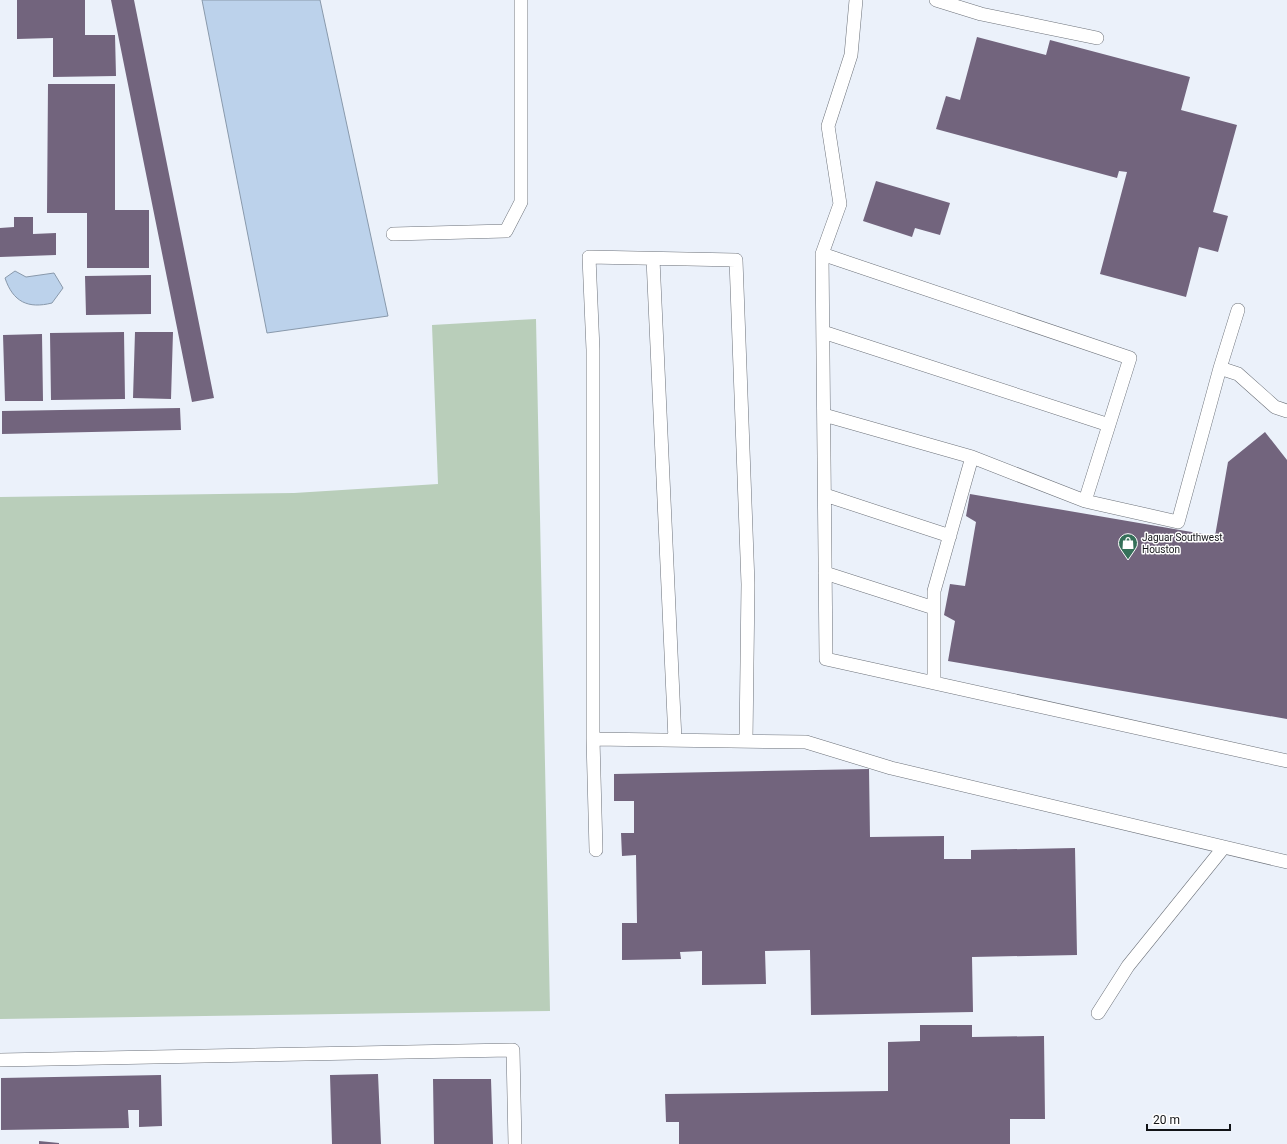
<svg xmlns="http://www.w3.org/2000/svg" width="1287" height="1144" font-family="Roboto,sans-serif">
<rect width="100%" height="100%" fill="#ebf1fa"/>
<path fill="#b9ceba" d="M 536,319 L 550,1011 L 0,1019 L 0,497 L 294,493 L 438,484 L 432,325 Z"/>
<path fill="#bcd2eb" stroke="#8999ab" d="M 202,0 L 320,0 L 388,316 L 267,333 Z
M 15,271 L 26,277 L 54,273 L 63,288 L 52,303 C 28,309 13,302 5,278 Z"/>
<path fill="#72647d" d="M 17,0 L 85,0 L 85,35 L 115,35 L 116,76 L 53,77 L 53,38 L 17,39 Z
M 111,0 L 134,0 L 214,398 L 192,402 Z
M 977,37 L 1046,55 L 1050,40 L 1190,77 L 1181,110 L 1237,125 L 1213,212 L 1228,216 L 1218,252 L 1199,247 L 1186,297 L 1100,274 L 1127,172 L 1119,171 L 1117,178 L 936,129 L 946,96 L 960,100 Z
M 48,84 L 115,84 L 115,210 L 149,210 L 149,268 L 87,268 L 87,213 L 47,213 Z
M 876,181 L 950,203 L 940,235 L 915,228 L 912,237 L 863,221 Z
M 14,217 L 33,217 L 33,234 L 56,233 L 56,255 L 0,257 L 0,228 L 14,227 Z
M 151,275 L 151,314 L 86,315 L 85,276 Z
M 124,332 L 125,399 L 51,400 L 50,333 Z
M 135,332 L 173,332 L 171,399 L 133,398 Z
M 42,334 L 43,401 L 5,401 L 3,335 Z
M 180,408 L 181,430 L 2,434 L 2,411 Z
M 1265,432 L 1287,460 L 1287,719 L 948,661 L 955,621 L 944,615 L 950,584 L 965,586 L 976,522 L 966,516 L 970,494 L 1215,536 L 1228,462 Z
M 869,769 L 870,837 L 944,836 L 944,859 L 971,859 L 971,850 L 1075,848 L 1077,955 L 972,957 L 973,1012 L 811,1015 L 810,950 L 765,951 L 766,984 L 702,985 L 702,951 L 680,952 L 681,959 L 622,960 L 622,923 L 637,923 L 636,855 L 622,856 L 621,833 L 634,833 L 634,801 L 614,801 L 614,774 Z
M 920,1025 L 972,1025 L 972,1037 L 1044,1036 L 1045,1119 L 1010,1119 L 1010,1144 L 679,1144 L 679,1122 L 666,1122 L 665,1094 L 888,1091 L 888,1042 L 920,1041 Z
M 378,1074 L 381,1144 L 332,1144 L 330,1075 Z
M 161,1075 L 162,1126 L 139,1127 L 139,1110 L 128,1110 L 129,1128 L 1,1130 L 1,1078 Z
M 433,1079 L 491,1079 L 493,1144 L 434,1144 Z
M 39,1141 L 59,1143 L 59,1144 L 39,1144 Z"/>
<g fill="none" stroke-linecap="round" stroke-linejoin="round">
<defs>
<path id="service" d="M 856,0 L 851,55 L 828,126 L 840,204 L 822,254 L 826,659 L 1287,761
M 936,0 L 981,14 L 1097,38
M 393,234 L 506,231 L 521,202 L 521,0
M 822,254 L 1130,358 L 1085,501 L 1178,522 L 1220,368
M 653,259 L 675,740
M 1238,310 L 1220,368 L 1238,374 L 1275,407 L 1287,411
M 823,332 L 1109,425
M 824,415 L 972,457
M 825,495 L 950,536
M 825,573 L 934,608
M 934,683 L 934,591 L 972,457 L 1085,501
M 593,739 L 593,350 L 589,257 L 736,260 L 748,584 L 746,741
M 596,850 L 593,739 L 806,742 L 891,768 L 1287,862
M 1098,1013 L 1128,966 L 1224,847
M 0,1060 L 513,1050 L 515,1144"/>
</defs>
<use href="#service" stroke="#6d727a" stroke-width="14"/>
<use href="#service" stroke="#fff" stroke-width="13"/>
</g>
<defs>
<symbol id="shop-pin" viewBox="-11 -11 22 30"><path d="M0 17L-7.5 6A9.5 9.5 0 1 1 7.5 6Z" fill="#357059" stroke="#fefefe"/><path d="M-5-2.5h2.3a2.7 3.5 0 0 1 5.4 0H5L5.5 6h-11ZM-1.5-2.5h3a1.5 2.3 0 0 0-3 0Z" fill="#fff"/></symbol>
</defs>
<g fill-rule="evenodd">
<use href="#shop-pin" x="1117" y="532" width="22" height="30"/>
</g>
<g text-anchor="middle" stroke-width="3" stroke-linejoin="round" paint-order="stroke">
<g font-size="10" fill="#111316" stroke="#fefefe" text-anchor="start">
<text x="1142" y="541">Jaguar Southwest<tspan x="1142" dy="12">Houston</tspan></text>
</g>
</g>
<path d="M1147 1124v6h83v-6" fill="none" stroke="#111316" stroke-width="2"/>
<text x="1153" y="1124" font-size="12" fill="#111316" stroke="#fefefe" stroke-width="3" paint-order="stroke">20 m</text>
</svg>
